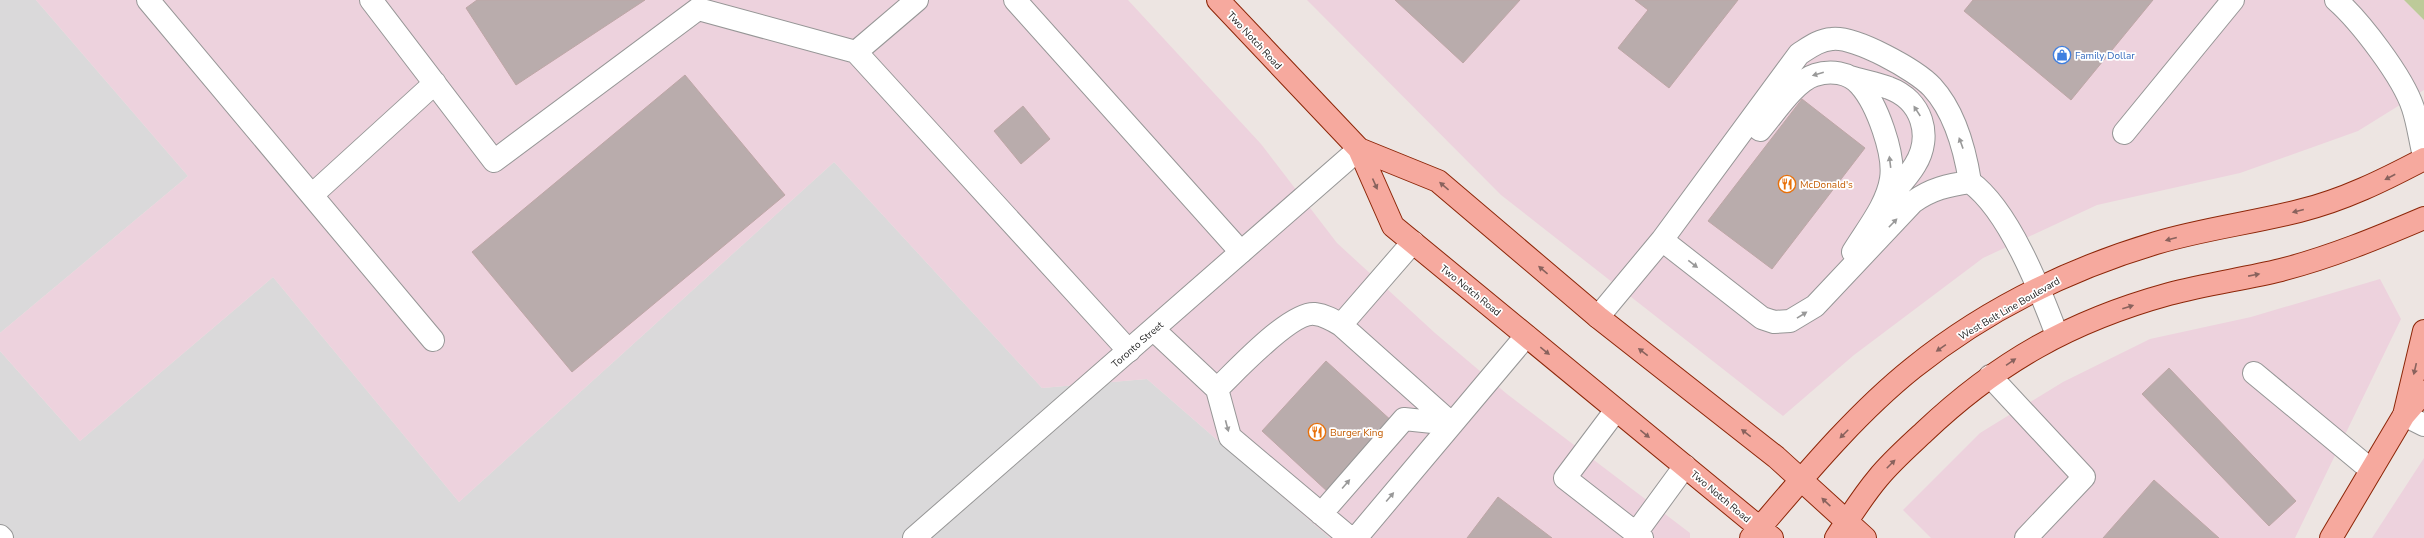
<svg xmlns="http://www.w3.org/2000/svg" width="2424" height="538" font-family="'Nunito Sans',sans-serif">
<rect width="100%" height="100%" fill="#ede5e2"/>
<path fill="#dad9da" d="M 0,0 L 36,0 L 188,176 L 0,333 Z
M 834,162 L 1042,388 L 1147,379 L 1330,538 L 0,538 L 0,351 L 80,441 L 273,277 L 459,502 Z"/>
<path fill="#edd2dd" d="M 36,0 L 1128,0 L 1261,144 L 1337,243 L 1435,333 L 1507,394 L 1690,533 L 1690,538 L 1330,538 L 1147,379 L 1042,388 L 834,162 L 459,502 L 273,277 L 80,441 L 0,351 L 0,333 L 188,176 Z
M 1307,0 L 2404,0 L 2424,20 L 2424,90 L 2358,131 L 2240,173 L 2097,205 L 1983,258 L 1854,355 L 1783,416 L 1501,195 Z
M 2380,279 L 2401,319 L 2295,538 L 1931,538 L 1903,510 L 1980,433 L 2063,382 L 2150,339 L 2251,317 Z
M 2424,458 L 2424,538 L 2372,538 Z"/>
<path fill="#bdca99" d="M 2404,0 L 2424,0 L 2424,20 Z"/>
<path fill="#b9acac" stroke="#bea6a6" d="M 477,0 L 645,0 L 516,85 L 466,8 Z
M 1395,0 L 1520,0 L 1463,63 Z
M 1635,0 L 1738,0 L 1669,88 L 1618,48 L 1648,10 Z
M 1973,0 L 2153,0 L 2071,100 L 1964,11 Z
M 685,75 L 785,195 L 572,372 L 472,252 Z
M 1802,99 L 1865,148 L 1772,269 L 1708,221 Z
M 1023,106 L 1050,139 L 1021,164 L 994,131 Z
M 1326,361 L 1394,423 L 1329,493 L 1262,431 Z
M 2169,368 L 2296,501 L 2269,526 L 2142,394 Z
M 2154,480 L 2219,538 L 2103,538 Z
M 1498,497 L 1552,538 L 1467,538 Z"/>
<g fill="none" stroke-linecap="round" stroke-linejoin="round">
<defs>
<path id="lane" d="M 148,0 L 433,340
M 371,0 L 494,161 L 698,9 L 856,52 L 917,0
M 1015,0 L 1241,252
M 2336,0 C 2360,21 2403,77 2413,108 C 2418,123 2420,140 2424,156
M 856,52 L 1129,351
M 1850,77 C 1863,81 1877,83 1889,88 C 1922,100 1933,136 1915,165 C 1908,177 1897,188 1888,199
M 1760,130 C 1774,114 1795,81 1815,75 C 1830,70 1849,72 1860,85 C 1877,104 1895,154 1891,179 C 1887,205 1867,229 1853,252
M 2124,133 L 2233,0
M 1970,182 C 2009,210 2040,290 2057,335
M 312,195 L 435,83
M 1413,242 L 1341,325 L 1452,424 L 1526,336
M 1598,317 L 1662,240 L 1799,54 C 1810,47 1819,40 1832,39 C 1855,36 1916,70 1932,87 C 1954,111 1965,150 1970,182 C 1948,185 1931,189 1913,202 L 1815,306 L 1790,321 L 1774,322 L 1762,318 L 1662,240
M 1154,330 L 1217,389 C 1236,371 1291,311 1315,314 C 1325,315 1333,320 1341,325
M 2254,373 L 2371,470
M 1990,376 L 2084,477 L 2026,538
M 1217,389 L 1230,437 L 1350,538
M 1616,410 L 1565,478 L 1642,538
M 1321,514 L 1404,419 L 1452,424
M 1636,533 L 1685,466
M 1356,538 L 1452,424"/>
<path id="street" d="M 2404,415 L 2424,425
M 0,536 L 2,538
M 914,538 L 1359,149"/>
<path id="primary" d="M 1218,0 L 1359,149 L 1393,226 L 1772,538
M 1359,149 L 1438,181 L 1598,317 L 1776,457 L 1865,538
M 2405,411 L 2424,331
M 1751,538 C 1801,480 1853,416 1913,368 C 1984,311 2069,269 2156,243 C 2203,229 2252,223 2299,211 C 2344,200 2384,180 2424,159
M 1836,538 C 1849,518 1862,497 1878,478 C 1891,462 1908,447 1924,432 C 1998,362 2071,321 2169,294 C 2206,284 2244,279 2281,270 C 2331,257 2377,238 2424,218
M 2331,538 L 2404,415 L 2424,392"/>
</defs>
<use href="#lane" stroke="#969696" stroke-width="24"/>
<use href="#street" stroke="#969696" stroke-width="24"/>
<use href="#primary" stroke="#8c2608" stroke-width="24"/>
<use href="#lane" stroke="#fff" stroke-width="22"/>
<use href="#street" stroke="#fff" stroke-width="22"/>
<use href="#primary" stroke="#f6a99e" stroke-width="22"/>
</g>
<defs><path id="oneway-solid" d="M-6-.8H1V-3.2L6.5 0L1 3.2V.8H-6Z"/></defs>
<g fill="#999">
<use href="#oneway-solid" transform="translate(1818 74) rotate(164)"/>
<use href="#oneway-solid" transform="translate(1917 111) rotate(-123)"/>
<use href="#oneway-solid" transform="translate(1961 143) rotate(-110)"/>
<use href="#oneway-solid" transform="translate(1890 162) rotate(-97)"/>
<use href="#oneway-solid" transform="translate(1893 223) rotate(-46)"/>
<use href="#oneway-solid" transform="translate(1693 264) rotate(38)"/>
<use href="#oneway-solid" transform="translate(1802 315) rotate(-32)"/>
<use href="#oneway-solid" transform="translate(1227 426) rotate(75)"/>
<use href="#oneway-solid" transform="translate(1346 484) rotate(-49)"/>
<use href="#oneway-solid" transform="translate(1390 497) rotate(-50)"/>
</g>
<g fill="#89625d">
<use href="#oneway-solid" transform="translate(2390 177) rotate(152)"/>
<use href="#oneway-solid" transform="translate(1375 184) rotate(66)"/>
<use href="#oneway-solid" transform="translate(1444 186) rotate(-140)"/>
<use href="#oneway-solid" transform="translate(2298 211) rotate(166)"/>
<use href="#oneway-solid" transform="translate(2171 239) rotate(165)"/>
<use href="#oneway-solid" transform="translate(1543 270) rotate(-140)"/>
<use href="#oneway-solid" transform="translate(2254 275) rotate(-11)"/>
<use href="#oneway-solid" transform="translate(2128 307) rotate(-18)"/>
<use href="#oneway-solid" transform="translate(1941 348) rotate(145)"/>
<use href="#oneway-solid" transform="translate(1545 351) rotate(39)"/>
<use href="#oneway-solid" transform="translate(1643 352) rotate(-142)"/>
<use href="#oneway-solid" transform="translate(2011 362) rotate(-34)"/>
<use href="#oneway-solid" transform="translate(2415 369) rotate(103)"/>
<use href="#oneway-solid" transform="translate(1746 433) rotate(-142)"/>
<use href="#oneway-solid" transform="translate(1645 434) rotate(39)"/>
<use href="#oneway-solid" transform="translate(1844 434) rotate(135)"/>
<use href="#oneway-solid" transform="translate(1891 464) rotate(-45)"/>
<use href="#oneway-solid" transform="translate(1826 502) rotate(-137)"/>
</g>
<defs>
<symbol id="shop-ring" viewBox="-11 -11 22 22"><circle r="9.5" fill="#fff" stroke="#3f7fe0" stroke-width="1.5"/><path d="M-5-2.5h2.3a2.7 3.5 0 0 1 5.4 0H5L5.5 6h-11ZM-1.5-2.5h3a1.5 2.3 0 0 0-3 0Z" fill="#3f7fe0"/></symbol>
<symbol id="restaurant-ring" viewBox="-11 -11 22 22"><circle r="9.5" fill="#fff" stroke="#e8710a" stroke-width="1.5"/><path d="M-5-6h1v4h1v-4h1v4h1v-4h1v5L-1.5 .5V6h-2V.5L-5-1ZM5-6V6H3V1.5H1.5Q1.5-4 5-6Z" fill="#e8710a"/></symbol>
</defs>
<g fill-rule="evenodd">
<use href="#shop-ring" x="2052" y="45" width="20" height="20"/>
<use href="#restaurant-ring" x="1777" y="174" width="20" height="20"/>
<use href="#restaurant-ring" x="1307" y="422" width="20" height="20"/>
</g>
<g text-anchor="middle" stroke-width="3.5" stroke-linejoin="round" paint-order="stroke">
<g font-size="10" fill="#1c1c1c" stroke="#fff">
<text transform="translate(1255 40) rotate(47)" y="4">Two Notch Road</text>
<text transform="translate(1471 290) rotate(39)" y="4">Two Notch Road</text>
<text transform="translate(2009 308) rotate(-30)" y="4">West Belt Line Boulevard</text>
<text transform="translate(1137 344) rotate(-41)" y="4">Toronto Street</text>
<text transform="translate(1721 496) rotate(40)" y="4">Two Notch Road</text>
</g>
<g font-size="10" fill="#366cbe" stroke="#fff" text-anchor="start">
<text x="2075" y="59">Family Dollar</text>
</g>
<g font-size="10" fill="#c56008" stroke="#fff" text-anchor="start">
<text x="1800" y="188">McDonald's</text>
<text x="1330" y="436">Burger King</text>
</g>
</g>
</svg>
